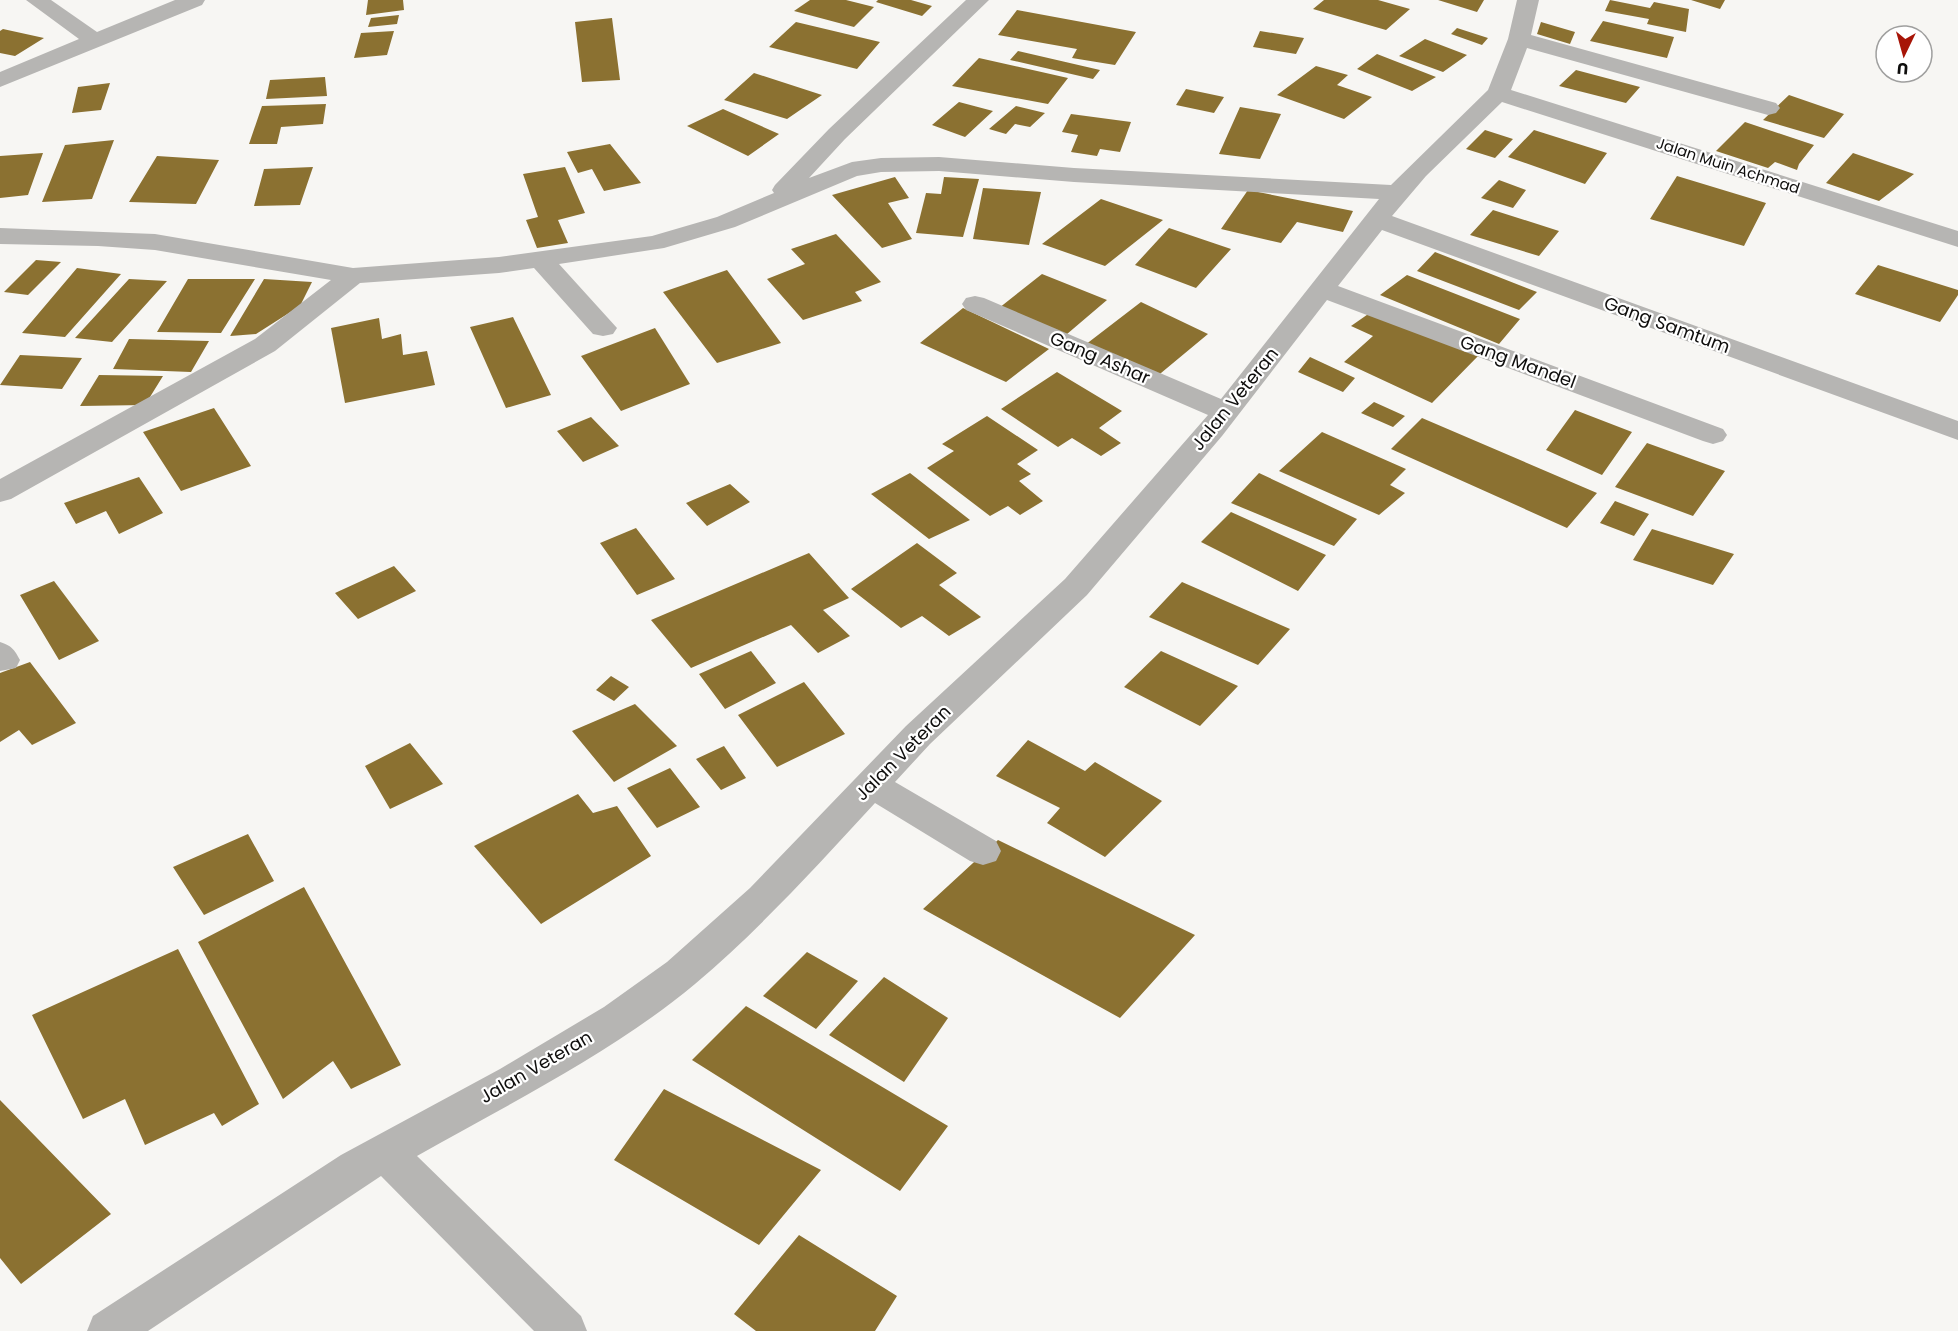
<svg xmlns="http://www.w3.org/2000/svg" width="1958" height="1331" font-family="Poppins,sans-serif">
<rect width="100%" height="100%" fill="#f7f6f3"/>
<path fill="#8b7131" d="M 368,0 L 403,0 L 404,10 L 366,15 Z
M 810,0 L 846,0 L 874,7 L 854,27 L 794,11 Z
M 878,0 L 911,0 L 932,6 L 922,16 L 876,2 Z
M 1324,0 L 1378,0 L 1410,9 L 1386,30 L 1313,9 Z
M 1438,0 L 1484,0 L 1477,12 Z
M 1610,0 L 1650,8 L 1654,2 L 1689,9 L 1686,32 L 1647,24 L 1649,19 L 1605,11 Z
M 1691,0 L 1725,0 L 1720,9 Z
M 1017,10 L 1136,32 L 1115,65 L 1072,58 L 1077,49 L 998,35 Z
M 399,15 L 397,24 L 368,27 L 371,18 Z
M 612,18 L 620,80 L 582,82 L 575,22 Z
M 1603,21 L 1674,37 L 1667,58 L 1590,41 Z
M 796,22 L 880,42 L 857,69 L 769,47 Z
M 1541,22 L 1575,32 L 1570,44 L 1537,34 Z
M 1457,28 L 1488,38 L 1482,45 L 1451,34 Z
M 3,29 L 44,38 L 15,56 L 0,53 L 0,31 Z
M 394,31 L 387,55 L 354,58 L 361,33 Z
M 1260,31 L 1304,38 L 1296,54 L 1253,47 Z
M 1425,39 L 1467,55 L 1443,72 L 1399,56 Z
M 1018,51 L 1100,70 L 1093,79 L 1010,60 Z
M 1377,54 L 1436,77 L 1412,91 L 1357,69 Z
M 979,58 L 1068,78 L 1048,104 L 952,86 Z
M 1316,66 L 1348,75 L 1337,85 L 1372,97 L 1344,119 L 1277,95 Z
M 1576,70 L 1640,87 L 1626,103 L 1559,86 Z
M 754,73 L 822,95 L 787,119 L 724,100 Z
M 325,77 L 327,96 L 266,99 L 270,80 Z
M 110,83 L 101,110 L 72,113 L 78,87 Z
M 1186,89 L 1224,97 L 1214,113 L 1176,105 Z
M 1789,95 L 1844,114 L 1824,138 L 1763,120 Z
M 959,102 L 993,111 L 965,137 L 932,125 Z
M 326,104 L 323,124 L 281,127 L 277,144 L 249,144 L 262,106 Z
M 1016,106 L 1045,113 L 1030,127 L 1015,124 L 1006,134 L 989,129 Z
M 1240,107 L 1281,114 L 1260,159 L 1219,154 Z
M 723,109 L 779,134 L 748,156 L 687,126 Z
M 1071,114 L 1131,122 L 1120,152 L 1100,149 L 1097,156 L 1071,152 L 1078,135 L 1062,132 Z
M 1745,122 L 1814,145 L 1799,164 L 1797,170 L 1775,162 L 1768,168 L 1716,151 Z
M 1485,130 L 1513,139 L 1495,158 L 1466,149 Z
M 1534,130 L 1607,153 L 1585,184 L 1508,157 Z
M 114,140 L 92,199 L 42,202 L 65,145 Z
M 610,144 L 641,183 L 604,191 L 592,169 L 578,173 L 567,152 Z
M 43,153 L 28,195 L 0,198 L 0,156 Z
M 1853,153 L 1914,174 L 1879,201 L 1826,183 Z
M 157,156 L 219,160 L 196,204 L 129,202 Z
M 313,167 L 300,205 L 254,206 L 264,169 Z
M 565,167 L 585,213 L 558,220 L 568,243 L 537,248 L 526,220 L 538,217 L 523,174 Z
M 1677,176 L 1766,203 L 1744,246 L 1650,219 Z
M 895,177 L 909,198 L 888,203 L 912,239 L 882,248 L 832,195 Z
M 944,177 L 979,179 L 963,237 L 916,233 L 926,193 L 941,194 Z
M 1499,180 L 1526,190 L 1513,208 L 1481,198 Z
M 983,188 L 1041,192 L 1029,245 L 973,239 Z
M 1248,190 L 1353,211 L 1343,232 L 1297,222 L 1281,243 L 1221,229 Z
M 1101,199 L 1163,220 L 1105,266 L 1042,244 Z
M 1493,210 L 1559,231 L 1539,256 L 1470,235 Z
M 1169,228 L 1231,249 L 1196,288 L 1135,265 Z
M 836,234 L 881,282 L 855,292 L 862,301 L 803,320 L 767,279 L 805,264 L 791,249 Z
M 1435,252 L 1537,292 L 1519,310 L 1417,271 Z
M 36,260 L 61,262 L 28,295 L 4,292 Z
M 1878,265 L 1958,290 L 1958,295 L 1940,322 L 1855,294 Z
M 77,268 L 121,274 L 65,337 L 22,333 Z
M 727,270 L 781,343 L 717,363 L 663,292 Z
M 1042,274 L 1107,300 L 1060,340 L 999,308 Z
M 1407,275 L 1520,319 L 1499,344 L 1380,295 Z
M 129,279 L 167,281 L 112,342 L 75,338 Z
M 188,279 L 255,279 L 221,333 L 157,332 Z
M 264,279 L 312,282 L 300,306 L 256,334 L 230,336 Z
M 1141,302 L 1208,334 L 1155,378 L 1085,345 Z
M 963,308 L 1049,349 L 1006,382 L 920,343 Z
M 1374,310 L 1480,354 L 1432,403 L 1344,362 L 1373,336 L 1351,326 Z
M 513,317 L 551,395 L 506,408 L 470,327 Z
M 379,318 L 382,339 L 401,334 L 403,355 L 427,351 L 435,385 L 345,403 L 331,328 Z
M 655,328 L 690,384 L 621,411 L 581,356 Z
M 129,339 L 209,341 L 191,372 L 113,369 Z
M 20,355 L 82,358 L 62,389 L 0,385 Z
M 1310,357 L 1355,378 L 1343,392 L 1298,372 Z
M 1057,372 L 1122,411 L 1099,428 L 1121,443 L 1101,456 L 1072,438 L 1058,447 L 1001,409 Z
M 99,375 L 163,376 L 145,405 L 80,406 Z
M 1374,402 L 1405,416 L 1393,427 L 1361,413 Z
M 214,408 L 251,466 L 181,491 L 143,432 Z
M 1575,410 L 1632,432 L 1602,475 L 1546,450 Z
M 987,416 L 1038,450 L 1017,464 L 1031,474 L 1019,481 L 1043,501 L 1020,515 L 1008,506 L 990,516 L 927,468 L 954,451 L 942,444 Z
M 591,417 L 619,446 L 583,462 L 557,431 Z
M 1422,418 L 1597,493 L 1567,528 L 1391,449 Z
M 1322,432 L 1406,469 L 1390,485 L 1405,493 L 1379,515 L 1279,471 Z
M 1647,443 L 1725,471 L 1693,516 L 1615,487 Z
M 910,473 L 970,520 L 929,539 L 871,494 Z
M 1259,473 L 1357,519 L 1334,546 L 1231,503 Z
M 139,477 L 163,513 L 119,534 L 106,511 L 76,524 L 64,503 Z
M 730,484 L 750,502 L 707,526 L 686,503 Z
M 1615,501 L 1649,514 L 1634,536 L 1600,523 Z
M 1231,512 L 1326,555 L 1298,591 L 1201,542 Z
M 636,528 L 675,579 L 637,595 L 600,543 Z
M 1652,529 L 1734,554 L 1713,585 L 1633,560 Z
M 917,543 L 957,573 L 939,585 L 981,617 L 949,636 L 922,616 L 901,628 L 851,589 Z
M 809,553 L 849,598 L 823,610 L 850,636 L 818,653 L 791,625 L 691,668 L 651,620 Z
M 394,566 L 416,591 L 358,619 L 335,593 Z
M 54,581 L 99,641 L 59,660 L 20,595 Z
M 1182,582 L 1290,629 L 1258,665 L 1149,617 Z
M 751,651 L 776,683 L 725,709 L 699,674 Z
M 1161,651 L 1238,686 L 1200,726 L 1124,687 Z
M 30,662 L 76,723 L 32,745 L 19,730 L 0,742 L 0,673 Z
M 611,676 L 629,687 L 614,701 L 596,690 Z
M 804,682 L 845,734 L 777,767 L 738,715 Z
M 635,704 L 677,746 L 614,782 L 572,731 Z
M 1028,740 L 1085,771 L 1095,762 L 1162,801 L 1105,857 L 1047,823 L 1060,808 L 996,776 Z
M 410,743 L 443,784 L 390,809 L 365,766 Z
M 724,746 L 746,778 L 721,790 L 696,759 Z
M 670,768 L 700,807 L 657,828 L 627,788 Z
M 578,794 L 593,813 L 617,806 L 651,856 L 541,924 L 474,846 Z
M 248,834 L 274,881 L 204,915 L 173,867 Z
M 998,840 L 1195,935 L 1120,1018 L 923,909 Z
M 304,887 L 401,1065 L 351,1089 L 333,1061 L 283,1099 L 198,942 Z
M 178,949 L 259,1104 L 222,1126 L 214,1113 L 145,1145 L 125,1099 L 83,1119 L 32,1015 Z
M 807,952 L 858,981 L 816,1029 L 763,996 Z
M 884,977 L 948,1018 L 904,1082 L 829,1035 Z
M 746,1006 L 948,1126 L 900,1191 L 692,1060 Z
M 664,1089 L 821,1170 L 759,1245 L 614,1160 Z
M 0,1100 L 111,1214 L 21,1284 L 0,1258 Z
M 799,1235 L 897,1296 L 875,1331 L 756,1331 L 734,1314 Z"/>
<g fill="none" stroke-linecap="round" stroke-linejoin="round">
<path fill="#b6b5b3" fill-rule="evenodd" d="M 26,0 L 51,0 L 97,32 L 175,0 L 205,0 L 202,5 L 0,87 L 0,72 L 79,39 Z
M 966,0 L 989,0 L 845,139 L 809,178 L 852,162 L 881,158 L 939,157 L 1074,168 L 1391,185 L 1488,90 L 1508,39 L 1517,0 L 1539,0 L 1531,35 L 1776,103 L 1780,108 L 1776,113 L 1768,115 L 1527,48 L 1511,90 L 1958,231 L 1958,247 L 1502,102 L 1426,176 L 1392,216 L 1958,421 L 1958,440 L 1382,230 L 1338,286 L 1723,429 L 1727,435 L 1723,441 L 1713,444 L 1703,441 L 1327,300 L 1222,436 L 1087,595 L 930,744 L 895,782 L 996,841 L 1001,851 L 996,861 L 983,865 L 970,861 L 875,803 C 817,866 760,929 695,984 C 615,1051 509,1104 417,1156 L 581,1316 L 587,1331 L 534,1331 L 381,1176 L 148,1331 L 87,1331 L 93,1316 L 341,1155 L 500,1069 L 604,1007 L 667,962 L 750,888 L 906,726 L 1065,579 L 1208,415 L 966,310 L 962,304 L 966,298 L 975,296 L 984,298 L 1221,399 L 1379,199 L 1074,182 L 939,171 L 881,172 L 857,176 L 735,227 L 664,248 L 559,264 L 617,328 L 613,334 L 603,336 L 593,334 L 534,268 L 499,273 L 360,283 L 275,351 L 11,499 L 0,502 L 0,479 L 255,339 L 331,280 L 155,250 L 98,246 L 0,244 L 0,228 L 155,234 L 353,268 L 499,257 L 652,236 L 717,217 L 774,193 L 772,190 L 775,185 L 829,129 Z
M 0,642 C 12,646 14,649 20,660 L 16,668 L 0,671 Z"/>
</g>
<g text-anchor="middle" stroke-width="4.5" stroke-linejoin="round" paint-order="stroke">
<g font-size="15" fill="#0f0e0d" stroke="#fff">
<text transform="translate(1728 166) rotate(18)" y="5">Jalan Muin Achmad</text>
</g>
<g font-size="18" fill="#0f0e0d" stroke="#fff">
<text transform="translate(1667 325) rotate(20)" y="6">Gang Samtum</text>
<text transform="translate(1100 358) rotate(23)" y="6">Gang Ashar</text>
<text transform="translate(1518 362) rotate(20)" y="6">Gang Mandel</text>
<text transform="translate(1235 399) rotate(-51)" y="6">Jalan Veteran</text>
<text transform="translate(903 753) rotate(-45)" y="6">Jalan Veteran</text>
<text transform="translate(536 1067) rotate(-30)" y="6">Jalan Veteran</text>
</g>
</g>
<g transform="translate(1904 54) rotate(185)"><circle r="28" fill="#ffffff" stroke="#9f9f9e" stroke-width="1.5"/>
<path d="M0-4.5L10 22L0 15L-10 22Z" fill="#a71507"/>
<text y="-9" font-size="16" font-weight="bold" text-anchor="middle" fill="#0f0e0d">U</text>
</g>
</svg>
